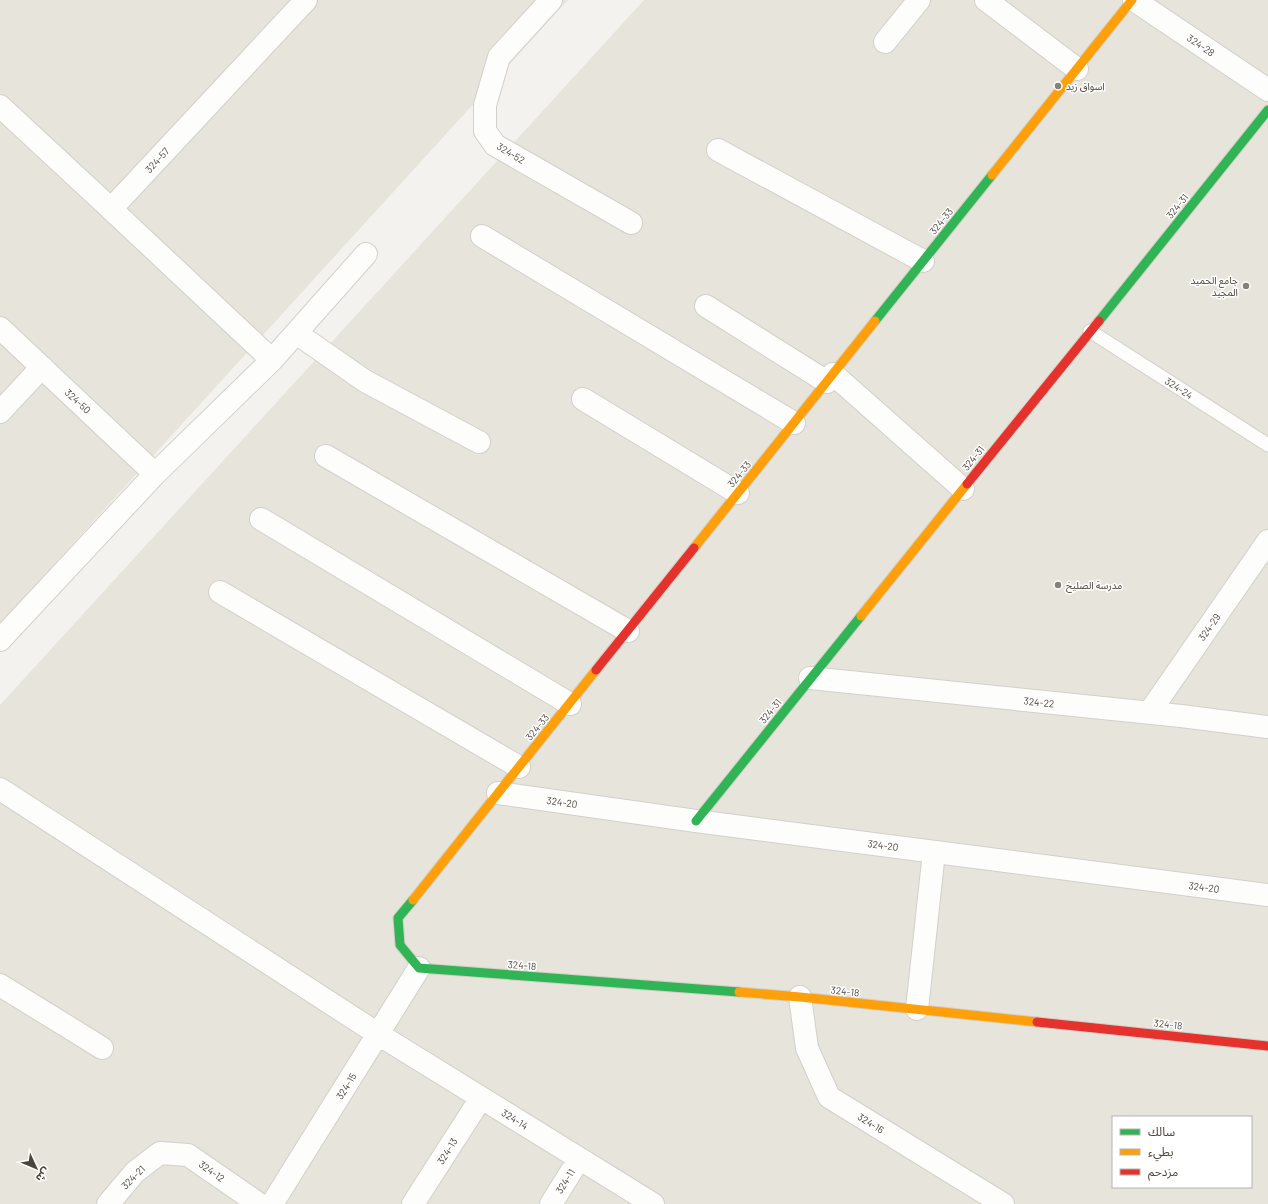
<svg xmlns="http://www.w3.org/2000/svg" width="1268" height="1204" font-family="Barlow,'Noto Sans Arabic',sans-serif">
<rect width="100%" height="100%" fill="#f4f2ee"/>
<path fill="#e7e4dc" fill-rule="evenodd" d="M 0,0 L 568,0 L 0,624 Z
M 644,0 L 1268,0 L 1268,1204 L 0,1204 L 0,705 ZM 1113,1117 L 1251,1117 L 1251,1187 L 1113,1187 Z"/>
<g fill="none" stroke-linecap="round" stroke-linejoin="round">
<defs>
<path id="lane" d="M 1090,331 L 1268,445"/>
<path id="street" d="M 551,0 L 499,57 L 485,105 L 485,131 L 495,145 L 631,223
M 986,0 L 1077,69
M 1134,0 L 1268,90
M 885,42 L 919,0
M 0,106 L 111,209 L 306,0
M 718,150 L 923,261
M 111,209 L 272,360
M 482,236 L 794,423
M 706,306 L 827,382
M 0,328 L 155,474
M 296,333 L 365,381 L 479,442
M 833,374 L 963,489
M 583,399 L 738,493
M 0,412 L 42,367
M 326,456 L 628,631
M 261,519 L 570,704
M 220,592 L 519,767
M 0,640 L 155,474 L 272,360 L 366,254
M 810,678 L 1181,716 L 1268,727
M 1149,713 L 1268,541
M 0,789 L 378,1034 L 653,1204
M 498,793 L 696,821 L 1268,895
M 0,985 L 102,1048
M 800,997 L 807,1048 L 829,1097 L 1003,1204
M 917,1009 L 934,852
M 108,1204 L 135,1172 L 160,1153 L 188,1155 L 259,1204
M 272,1204 L 419,968
M 413,1204 L 481,1098
M 551,1204 L 579,1159"/>
<path id="fast" d="M 875,321 L 992,175
M 1099,321 L 1268,110
M 696,821 L 861,616
M 413,900 L 398,918 L 400,945 L 419,968 L 739,992"/>
<path id="slow" d="M 992,175 L 1132,0
M 694,548 L 875,321
M 861,616 L 967,484
M 413,900 L 596,670
M 739,992 L 800,997 L 1037,1022"/>
<path id="jam" d="M 967,484 L 1099,321
M 596,670 L 694,548
M 1037,1022 L 1268,1046"/>
</defs>
<use href="#lane" stroke="#d2d0cb" stroke-width="15"/>
<use href="#street" stroke="#d2d0cb" stroke-width="24"/>
<use href="#fast" stroke="#d3cfc5" stroke-width="11"/>
<use href="#slow" stroke="#d3cfc5" stroke-width="11"/>
<use href="#jam" stroke="#d3cfc5" stroke-width="11"/>
<use href="#lane" stroke="#fdfdfc" stroke-width="13"/>
<use href="#street" stroke="#fdfdfc" stroke-width="22"/>
<use href="#fast" stroke="#30b455" stroke-width="9"/>
<use href="#slow" stroke="#ff9f0a" stroke-width="9"/>
<use href="#jam" stroke="#e5322d" stroke-width="9"/>
</g>
<g fill="#868178" stroke="#fff" stroke-width="1.5">
<circle cx="1058" cy="86" r="4"/>
<circle cx="1246" cy="286" r="4"/>
<circle cx="1058" cy="585" r="4"/>
</g>
<g text-anchor="middle" stroke-width="3" stroke-linejoin="round" paint-order="stroke">
<g font-size="10" fill="#4b4439" stroke="#fff">
<text transform="translate(1201 45) rotate(34)" y="4">324-28</text>
<text transform="translate(511 153) rotate(31)" y="4">324-52</text>
<text transform="translate(157 160) rotate(-47)" y="4">324-57</text>
<text transform="translate(1177 206) rotate(-51)" y="4">324-31</text>
<text transform="translate(941 221) rotate(-51)" y="4">324-33</text>
<text transform="translate(1179 388) rotate(33)" y="4">324-24</text>
<text transform="translate(78 401) rotate(43)" y="4">324-50</text>
<text transform="translate(973 458) rotate(-51)" y="4">324-31</text>
<text transform="translate(739 474) rotate(-51)" y="4">324-33</text>
<text transform="translate(1209 627) rotate(-55)" y="4">324-29</text>
<text transform="translate(1039 702) rotate(6)" y="4">324-22</text>
<text transform="translate(770 711) rotate(-51)" y="4">324-31</text>
<text transform="translate(537 727) rotate(-51)" y="4">324-33</text>
<text transform="translate(562 802) rotate(8)" y="4">324-20</text>
<text transform="translate(883 845) rotate(7)" y="4">324-20</text>
<text transform="translate(1204 887) rotate(7)" y="4">324-20</text>
<text transform="translate(522 965) rotate(4)" y="4">324-18</text>
<text transform="translate(845 991) rotate(6)" y="4">324-18</text>
<text transform="translate(1168 1024) rotate(6)" y="4">324-18</text>
<text transform="translate(346 1086) rotate(-58)" y="4">324-15</text>
<text transform="translate(515 1119) rotate(32)" y="4">324-14</text>
<text transform="translate(871 1123) rotate(32)" y="4">324-16</text>
<text transform="translate(447 1151) rotate(-58)" y="4">324-13</text>
<text transform="translate(212 1171) rotate(35)" y="4">324-12</text>
<text transform="translate(133 1177) rotate(-45)" y="4">324-21</text>
<text transform="translate(565 1181) rotate(-58)" y="4">324-11</text>
</g>
<g font-size="10" fill="#4b4439" stroke="#fff" text-anchor="start">
<text x="1066" y="90">اسواق زيد</text>
<text x="1238" y="284" text-anchor="end">جامع الحميد<tspan x="1238" dy="12">المجيد</tspan></text>
<text x="1066" y="589">مدرسة الصليخ</text>
</g>
</g>
<rect x="1112" y="1116" width="140" height="72" fill="#ffffff" stroke="#b7b4b0"/>
<rect x="1120" y="1129" width="20" height="6" fill="#30b455" stroke="#b7b4b0"/>
<text x="1148" y="1136" font-size="12" fill="#4b4439">سالك</text>
<rect x="1120" y="1149" width="20" height="6" fill="#ff9f0a" stroke="#b7b4b0"/>
<text x="1148" y="1156" font-size="12" fill="#4b4439">بطيء</text>
<rect x="1120" y="1169" width="20" height="6" fill="#e5322d" stroke="#b7b4b0"/>
<text x="1148" y="1176" font-size="12" fill="#4b4439">مزدحم</text>
<g transform="translate(36 1168) rotate(134)" stroke="#ffffff" stroke-width="3" paint-order="stroke">
<path d="M0-3L7 15L0 10L-7 15Z" fill="#4b4439"/>
<text y="-6" font-size="11" font-weight="bold" text-anchor="middle" fill="#4b4439">ش</text>
</g>
</svg>
